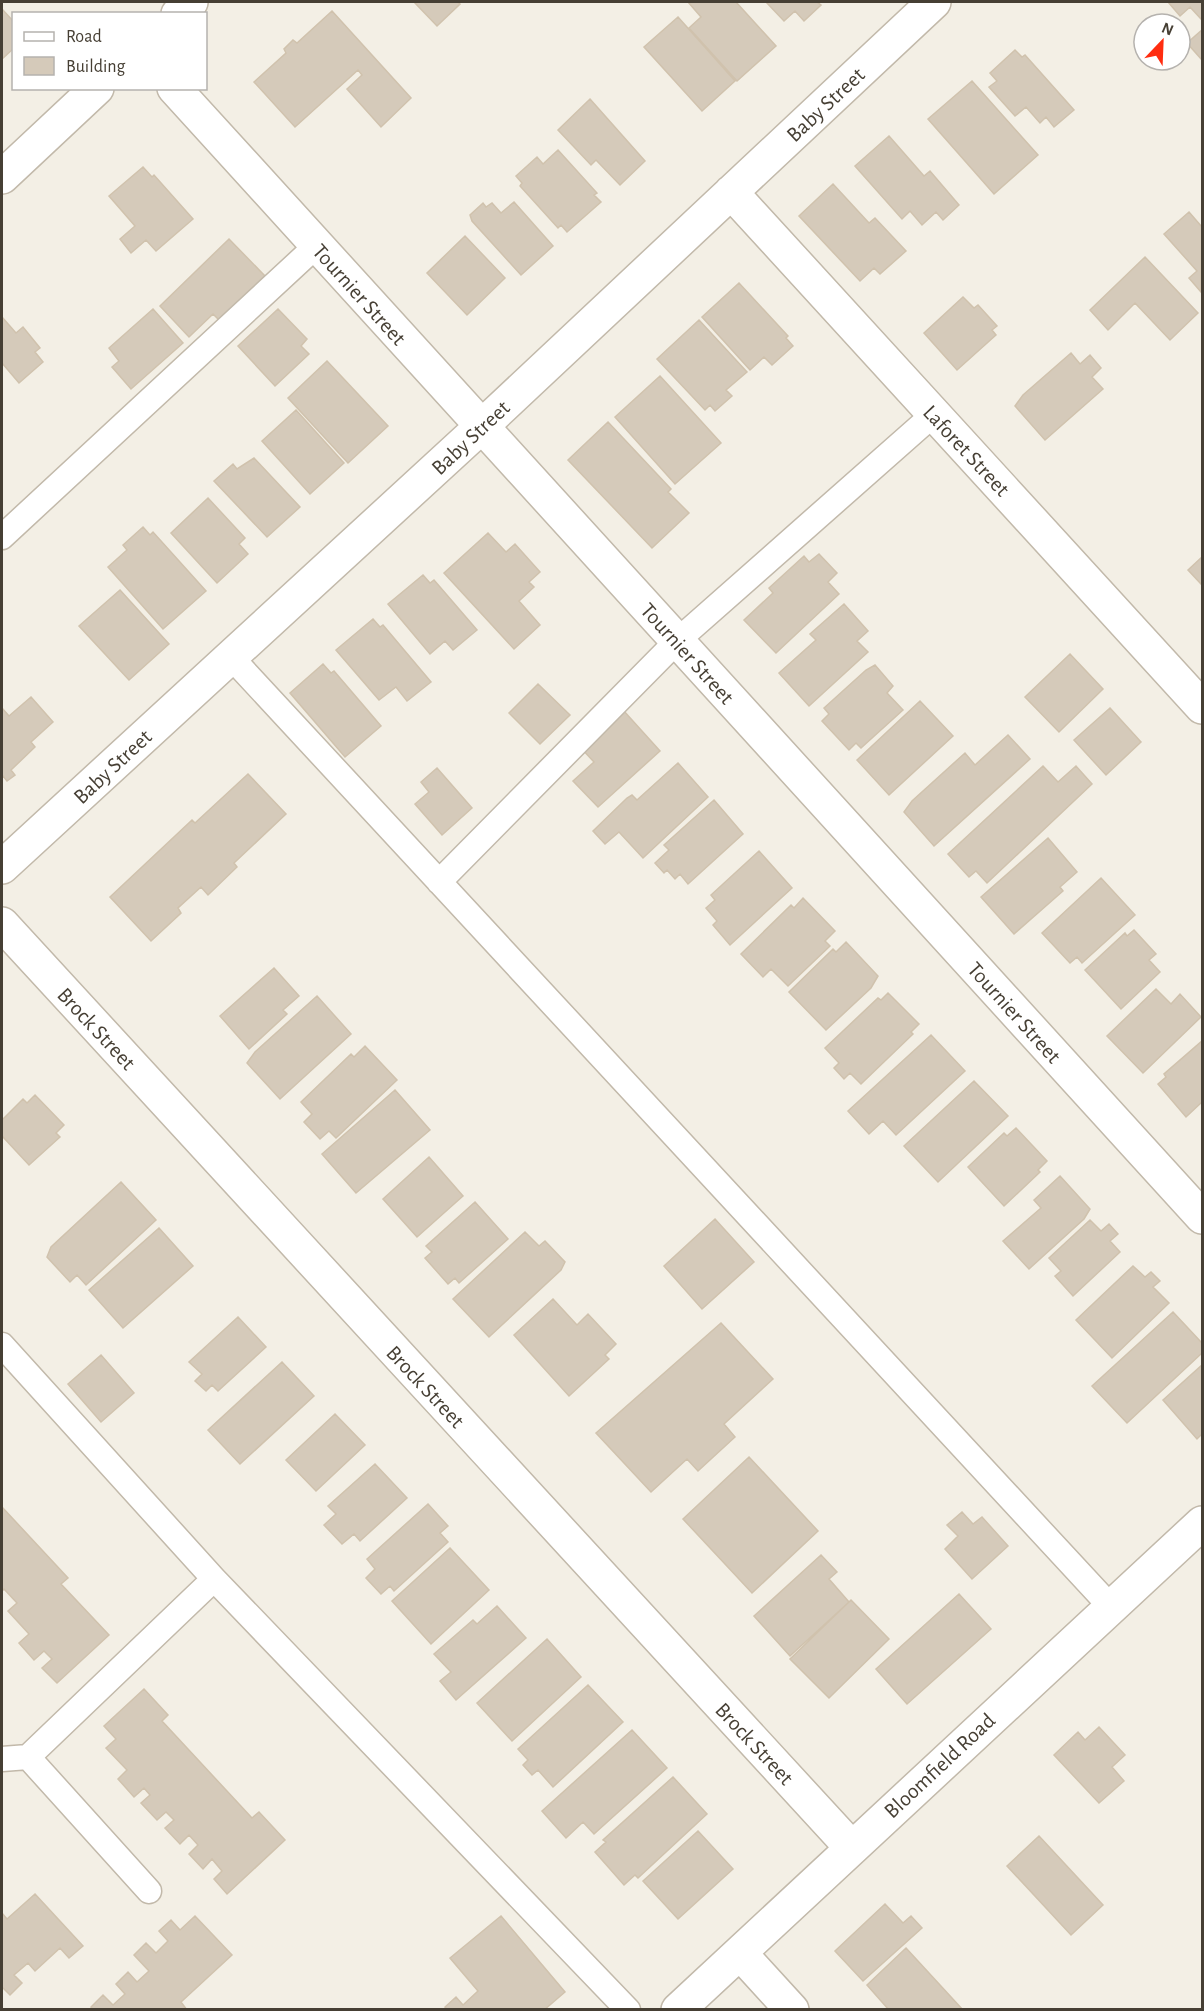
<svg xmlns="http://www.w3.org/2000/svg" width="1204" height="2011" font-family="'Alegreya Sans',sans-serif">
<rect width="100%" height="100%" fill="#f3efe5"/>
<path fill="#d5caba" stroke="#d0c2ad" stroke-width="1.5" d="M 414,2 L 457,2 L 460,4 L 437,26 Z
M 688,2 L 736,2 L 776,46 L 737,81 L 689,28 L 701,17 Z
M 766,2 L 817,2 L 821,5 L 804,21 L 795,11 L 784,21 Z
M 1168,2 L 1202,2 L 1202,20 L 1190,7 L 1180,16 Z
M 2,9 L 14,22 L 14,48 L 2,59 Z
M 332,11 L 411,98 L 381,127 L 347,89 L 362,75 L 358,70 L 295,127 L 254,82 L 286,53 L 284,49 L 293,40 L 297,43 Z
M 678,17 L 735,81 L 702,111 L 644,47 Z
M 1202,30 L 1202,60 L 1187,43 Z
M 1015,50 L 1022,57 L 1025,55 L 1074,110 L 1054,127 L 1046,117 L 1040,123 L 1026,107 L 1015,116 L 989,87 L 997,81 L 990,73 Z
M 972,81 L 1038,155 L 994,194 L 928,119 Z
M 590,99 L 645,161 L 620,185 L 596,160 L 591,165 L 558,130 Z
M 889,136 L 924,176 L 930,171 L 959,205 L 943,220 L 936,212 L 922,225 L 910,211 L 902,219 L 855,166 Z
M 558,150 L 597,193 L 594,195 L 601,202 L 567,232 L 561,225 L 558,228 L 520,186 L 522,183 L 516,176 L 537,157 L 543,164 Z
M 143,167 L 152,177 L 154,175 L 193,219 L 156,251 L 146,240 L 131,253 L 120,239 L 135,226 L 109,196 Z
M 833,184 L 869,223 L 875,218 L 906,251 L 880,274 L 874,268 L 860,281 L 799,216 Z
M 514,202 L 553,246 L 521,275 L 472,221 L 470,215 L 483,203 L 486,207 L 492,203 L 501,213 Z
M 1189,212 L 1202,227 L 1201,292 L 1189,278 L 1197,271 L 1164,234 Z
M 465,236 L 505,278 L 467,315 L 427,273 Z
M 229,239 L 265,276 L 219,320 L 213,314 L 189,337 L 160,306 Z
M 1145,257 L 1198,313 L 1170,340 L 1135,303 L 1108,330 L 1090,310 Z
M 739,283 L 788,336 L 786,338 L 793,346 L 772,365 L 764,357 L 750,370 L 702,317 Z
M 963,297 L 974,308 L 978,305 L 997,326 L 992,330 L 996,335 L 957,370 L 924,333 Z
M 153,309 L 183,343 L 131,389 L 112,367 L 119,361 L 109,348 Z
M 278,309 L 307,339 L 301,346 L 309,354 L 275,386 L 238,346 Z
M 2,317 L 16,333 L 23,327 L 40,348 L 35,352 L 43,362 L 19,383 L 2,363 Z
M 699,320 L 747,372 L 726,390 L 732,396 L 715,411 L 710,405 L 705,410 L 657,359 Z
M 1071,353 L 1080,364 L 1090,355 L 1101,368 L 1092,377 L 1103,389 L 1045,440 L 1015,406 L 1023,395 Z
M 327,361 L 388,426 L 348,463 L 288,398 Z
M 660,376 L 721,443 L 675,484 L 615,417 Z
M 296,410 L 344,463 L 310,494 L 262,441 Z
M 608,422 L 671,489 L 668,492 L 689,513 L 652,548 L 568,460 Z
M 254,458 L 300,507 L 267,537 L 214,481 L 233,464 L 237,469 Z
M 208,498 L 245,538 L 239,544 L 248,554 L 217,583 L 171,533 Z
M 143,527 L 150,535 L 153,532 L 206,591 L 163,629 L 108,567 L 127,550 L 123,545 Z
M 488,533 L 506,552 L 515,544 L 540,572 L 529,582 L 534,587 L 519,601 L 540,625 L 514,649 L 444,573 Z
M 819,554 L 837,573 L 828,582 L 839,594 L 776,653 L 744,620 L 773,593 L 769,588 L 804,556 L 809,562 Z
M 1202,557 L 1202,585 L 1188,570 Z
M 423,575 L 430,583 L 434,580 L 477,630 L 453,650 L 445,641 L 430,654 L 388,604 Z
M 120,590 L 169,644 L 129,680 L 79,626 Z
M 844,604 L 868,631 L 857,641 L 868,652 L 809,706 L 779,673 L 816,640 L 810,634 Z
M 373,619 L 380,627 L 383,625 L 431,682 L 407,701 L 396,687 L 379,700 L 336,650 Z
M 1070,654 L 1103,689 L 1059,732 L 1025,697 Z
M 323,664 L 331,673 L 334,671 L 381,726 L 345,757 L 290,693 Z
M 875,665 L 893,686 L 887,693 L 903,710 L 861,748 L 856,743 L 849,750 L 822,721 L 829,714 L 824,708 L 866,670 Z
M 538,684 L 570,715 L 540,744 L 509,713 Z
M 31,697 L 53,722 L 31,742 L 35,747 L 11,770 L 15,775 L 7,781 L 3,776 L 2,777 L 2,708 L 9,716 Z
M 920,701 L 953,736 L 889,795 L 857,760 Z
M 1110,708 L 1141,742 L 1106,775 L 1074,740 Z
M 623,710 L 660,751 L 598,807 L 573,781 L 594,762 L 581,748 Z
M 1008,735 L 1030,759 L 934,846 L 904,812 L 912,801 L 965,753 L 975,765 Z
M 678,763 L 708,797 L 643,858 L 619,832 L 605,844 L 593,831 L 627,798 L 632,795 L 637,800 Z
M 1043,766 L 1058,782 L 1076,766 L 1092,784 L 987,883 L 976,871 L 969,877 L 948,854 Z
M 437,768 L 472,808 L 442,835 L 415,804 L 429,792 L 421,782 Z
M 248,774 L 286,814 L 234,863 L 237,867 L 208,895 L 201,887 L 178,908 L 181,913 L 151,941 L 110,897 L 192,820 L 195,823 Z
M 714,800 L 743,834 L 688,884 L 680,874 L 675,879 L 667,870 L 664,873 L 655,863 L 669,850 L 664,845 Z
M 1048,838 L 1077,872 L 1060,887 L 1063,891 L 1014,934 L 981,897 Z
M 759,851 L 792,888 L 730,945 L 713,925 L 717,921 L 706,908 L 715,900 L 711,895 Z
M 1101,878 L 1135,915 L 1082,963 L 1077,957 L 1070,963 L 1042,933 Z
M 803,898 L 835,931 L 825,941 L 830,946 L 788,986 L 771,969 L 763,977 L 741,954 L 791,905 L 794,908 Z
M 1134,930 L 1156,954 L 1149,960 L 1160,972 L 1121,1009 L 1085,970 L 1125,933 L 1127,936 Z
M 846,942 L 878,976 L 871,988 L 826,1030 L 789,992 L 833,949 L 836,952 Z
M 274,968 L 299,996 L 283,1010 L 287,1014 L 249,1049 L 220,1016 Z
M 1156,989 L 1171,1004 L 1180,994 L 1201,1017 L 1143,1073 L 1107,1036 Z
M 888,993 L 919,1024 L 911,1032 L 913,1034 L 861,1084 L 850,1073 L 844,1079 L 834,1068 L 839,1063 L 825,1048 L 878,998 L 881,1000 Z
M 317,996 L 351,1034 L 280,1099 L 247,1063 L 255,1052 Z
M 931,1035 L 965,1071 L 896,1135 L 883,1121 L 869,1134 L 848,1111 Z
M 1202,1041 L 1202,1102 L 1186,1117 L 1158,1084 L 1166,1077 L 1164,1074 Z
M 365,1046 L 397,1080 L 336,1138 L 329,1131 L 320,1139 L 304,1122 L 312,1114 L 301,1102 L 351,1054 L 354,1057 Z
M 974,1081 L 1008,1116 L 938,1182 L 904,1146 Z
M 395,1090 L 430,1130 L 356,1193 L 322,1154 Z
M 35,1095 L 64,1125 L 56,1133 L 60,1137 L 29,1165 L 2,1136 L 2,1120 L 23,1099 L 27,1103 Z
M 1016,1128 L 1047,1161 L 1038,1170 L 1040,1172 L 1004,1206 L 968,1167 L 1004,1133 L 1007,1136 Z
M 429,1157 L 463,1196 L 417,1237 L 383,1199 Z
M 1060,1176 L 1090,1209 L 1084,1219 L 1029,1269 L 1003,1241 L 1041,1208 L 1034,1200 Z
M 121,1182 L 156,1220 L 86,1285 L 77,1275 L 70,1282 L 47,1257 L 51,1247 Z
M 475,1202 L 508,1239 L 459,1283 L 455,1278 L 448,1284 L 425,1258 L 432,1252 L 426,1246 Z
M 715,1219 L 754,1262 L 702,1309 L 664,1266 Z
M 1090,1220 L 1101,1231 L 1109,1224 L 1118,1234 L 1110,1241 L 1120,1252 L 1073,1296 L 1055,1276 L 1061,1271 L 1049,1258 Z
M 159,1228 L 193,1266 L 123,1328 L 89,1290 Z
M 525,1232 L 539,1246 L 545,1241 L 565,1262 L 561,1270 L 489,1337 L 453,1299 Z
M 1133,1266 L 1145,1277 L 1151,1272 L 1160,1281 L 1153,1287 L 1169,1303 L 1112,1358 L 1076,1320 Z
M 553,1299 L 577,1325 L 588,1314 L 616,1344 L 605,1355 L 609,1359 L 569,1396 L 514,1335 Z
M 1173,1312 L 1202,1343 L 1202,1353 L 1127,1423 L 1092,1386 Z
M 238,1317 L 266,1347 L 218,1391 L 212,1385 L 206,1391 L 195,1381 L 202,1374 L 189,1362 Z
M 721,1323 L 773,1379 L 724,1424 L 735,1437 L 698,1471 L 687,1459 L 651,1492 L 596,1433 Z
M 101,1355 L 134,1393 L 101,1422 L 68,1384 Z
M 282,1362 L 314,1396 L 240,1464 L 208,1430 Z
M 1202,1365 L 1202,1434 L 1197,1439 L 1163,1400 Z
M 335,1414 L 365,1445 L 316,1491 L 286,1460 Z
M 749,1457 L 818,1531 L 752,1593 L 683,1519 Z
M 375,1464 L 407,1498 L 360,1541 L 354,1534 L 342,1544 L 324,1525 L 336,1514 L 328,1506 Z
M 428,1504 L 448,1526 L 440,1533 L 448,1542 L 394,1591 L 390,1586 L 381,1594 L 366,1578 L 375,1569 L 367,1559 Z
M 2,1507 L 68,1578 L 61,1584 L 109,1635 L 57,1683 L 42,1668 L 52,1659 L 44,1651 L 34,1660 L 19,1643 L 29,1634 L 8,1611 L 17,1603 L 4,1589 L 2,1591 Z
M 962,1512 L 973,1524 L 982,1517 L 1008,1546 L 972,1579 L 945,1549 L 958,1536 L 947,1525 Z
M 450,1548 L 489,1590 L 431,1644 L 392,1601 Z
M 821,1555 L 837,1572 L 829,1579 L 849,1602 L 790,1656 L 754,1616 Z
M 959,1594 L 991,1629 L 907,1704 L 876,1669 Z
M 851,1600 L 889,1639 L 829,1698 L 790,1659 Z
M 497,1606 L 526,1638 L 456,1700 L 440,1681 L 451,1672 L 434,1654 L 473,1620 L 477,1624 Z
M 547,1639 L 581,1677 L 512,1741 L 477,1703 Z
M 588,1685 L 623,1722 L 553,1787 L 538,1770 L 532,1775 L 523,1765 L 528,1760 L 518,1749 Z
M 144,1689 L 168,1715 L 162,1721 L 252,1818 L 259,1812 L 285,1840 L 227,1894 L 214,1879 L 222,1871 L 212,1859 L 203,1869 L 189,1854 L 198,1845 L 189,1835 L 180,1844 L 165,1828 L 174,1820 L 166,1812 L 157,1820 L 141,1803 L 150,1795 L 144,1788 L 134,1797 L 118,1779 L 127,1770 L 106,1748 L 116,1739 L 104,1726 Z
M 1099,1727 L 1125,1755 L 1112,1767 L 1124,1781 L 1099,1803 L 1054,1755 L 1078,1732 L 1085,1740 Z
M 632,1730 L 667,1768 L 594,1834 L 583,1822 L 566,1838 L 542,1811 Z
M 673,1777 L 707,1814 L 638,1878 L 635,1875 L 624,1885 L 595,1852 L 606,1842 L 603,1840 Z
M 698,1831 L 733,1869 L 678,1919 L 643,1881 Z
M 1039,1836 L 1103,1905 L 1071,1935 L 1007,1866 Z
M 35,1894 L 83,1946 L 69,1958 L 60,1948 L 35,1971 L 28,1963 L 14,1975 L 22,1983 L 10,1995 L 2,1987 L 2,1913 L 7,1919 Z
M 885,1904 L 903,1923 L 911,1916 L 922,1928 L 863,1981 L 835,1951 Z
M 195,1916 L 232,1955 L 181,2002 L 187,2010 L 93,2010 L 91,2007 L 103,1995 L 113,2005 L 125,1994 L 116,1984 L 128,1972 L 137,1982 L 149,1971 L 134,1955 L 146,1943 L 156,1953 L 168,1941 L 159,1931 L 171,1920 L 180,1930 Z
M 501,1916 L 565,1992 L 544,2010 L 447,2010 L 445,2007 L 456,1997 L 463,2005 L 478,1991 L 450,1958 Z
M 906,1948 L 963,2010 L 889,2010 L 867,1985 Z"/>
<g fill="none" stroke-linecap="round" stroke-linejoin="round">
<defs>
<path id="service" d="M 2,537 L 316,246
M 231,657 L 1111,1607
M 439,882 L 677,641 L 934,414
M 2,1345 L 214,1579 L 628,2010
M 28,1757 L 149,1891
M 2,1759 L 28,1757 L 214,1579"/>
<path id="minor" d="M 178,14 L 191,2
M 174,88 L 1202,1217
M 2,177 L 97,88
M 731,192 L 1202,707
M 2,867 L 481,427 L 934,2
M 2,924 L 851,1847
M 740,1953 L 792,2010
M 678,2010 L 1202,1523"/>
</defs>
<use href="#service" stroke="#c2b9aa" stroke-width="27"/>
<use href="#minor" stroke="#c2b9aa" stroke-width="36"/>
<use href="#service" stroke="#fff" stroke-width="24"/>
<use href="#minor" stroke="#fff" stroke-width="33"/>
</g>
<g text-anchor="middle" stroke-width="5" stroke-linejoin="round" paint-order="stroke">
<g font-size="22" fill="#463f34" stroke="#fff">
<text transform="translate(825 104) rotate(-43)" y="8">Baby Street</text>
<text transform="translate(360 294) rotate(48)" y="8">Tournier Street</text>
<text transform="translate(470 437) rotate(-43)" y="8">Baby Street</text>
<text transform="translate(967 450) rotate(47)" y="8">Laforet Street</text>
<text transform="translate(688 653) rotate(48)" y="8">Tournier Street</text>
<text transform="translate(112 766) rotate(-43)" y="8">Baby Street</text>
<text transform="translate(1015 1012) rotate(48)" y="8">Tournier Street</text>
<text transform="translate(97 1028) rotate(47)" y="8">Brock Street</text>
<text transform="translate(426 1386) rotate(47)" y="8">Brock Street</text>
<text transform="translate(755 1743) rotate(47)" y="8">Brock Street</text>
<text transform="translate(939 1765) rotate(-43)" y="8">Bloomfield Road</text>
</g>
</g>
<rect width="1204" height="2011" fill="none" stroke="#463f34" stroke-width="6"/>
<rect x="12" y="12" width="195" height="78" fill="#ffffff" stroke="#b5b2ae" stroke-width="1.5"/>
<rect x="24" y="32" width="30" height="9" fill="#ffffff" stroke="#b5b2ae" stroke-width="1.5"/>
<text x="66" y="42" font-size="18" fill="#463f34">Road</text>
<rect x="24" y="57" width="30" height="18" fill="#d5caba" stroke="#b5b2ae" stroke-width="1.5"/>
<text x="66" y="72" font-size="18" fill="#463f34">Building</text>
<g transform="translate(1162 42) rotate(23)"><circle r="28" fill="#ffffff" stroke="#b5b2ae" stroke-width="1.5"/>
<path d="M0-4.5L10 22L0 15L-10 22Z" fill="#ff2d10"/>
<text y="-9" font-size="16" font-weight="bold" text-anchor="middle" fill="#463f34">N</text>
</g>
</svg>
